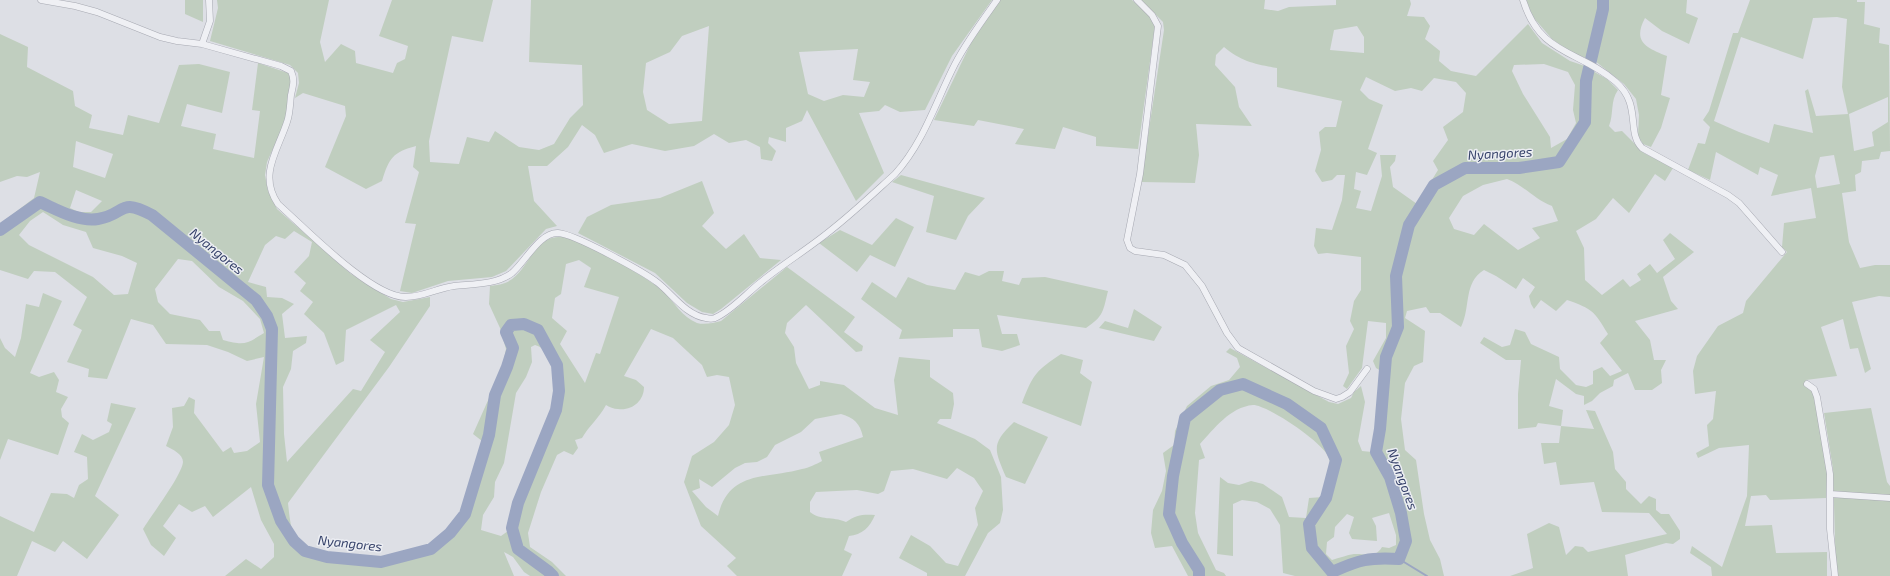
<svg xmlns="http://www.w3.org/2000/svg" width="1890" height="576" font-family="'Exo 2',sans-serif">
<rect width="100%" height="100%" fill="#dddfe5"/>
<path fill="#c0cebf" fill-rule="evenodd" d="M 185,0 L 203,0 L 203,22 L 185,14 Z
M 217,0 L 329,0 L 320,42 L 325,62 L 341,44 L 355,51 L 356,63 L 393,73 L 397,63 L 405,59 L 408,46 L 379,36 L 392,0 L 493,0 L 483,42 L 452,36 L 429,141 L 430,162 L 459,164 L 467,137 L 489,142 L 495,131 L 519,147 L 539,150 L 554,144 L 570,118 L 583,105 L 582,65 L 529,62 L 531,0 L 992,0 L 952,56 L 925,110 L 900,112 L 885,105 L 879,111 L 859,113 L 884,173 L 856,201 L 807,110 L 802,121 L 786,128 L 786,142 L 769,137 L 768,143 L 776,151 L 772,161 L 761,159 L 760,147 L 746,140 L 729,143 L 714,134 L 694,146 L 665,151 L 632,144 L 604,153 L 595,135 L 582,125 L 568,147 L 547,166 L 528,166 L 534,201 L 557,226 L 546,229 L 506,271 L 492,277 L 448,281 L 412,293 L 400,291 L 416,224 L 405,223 L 419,172 L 413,167 L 416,146 C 393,152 389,158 382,181 L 366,189 L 325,167 L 346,116 L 345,106 L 303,93 L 295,98 L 299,83 L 298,73 L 290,65 L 210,41 L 218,8 ZM 709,26 L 702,121 L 669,124 L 647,110 L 643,92 L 646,63 L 670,52 L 682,36 ZM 858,49 L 853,80 L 870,82 L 864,97 L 843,95 L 824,101 L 808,94 L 799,52 Z
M 1000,0 L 1132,0 L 1150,16 L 1155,25 L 1138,149 L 1096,146 L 1096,137 L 1063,127 L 1055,149 L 1015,144 L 1024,129 L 978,120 L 974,126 L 934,120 L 971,43 Z
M 1141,0 L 1265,0 L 1264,9 L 1278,11 L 1289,7 L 1336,5 L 1336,0 L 1410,0 L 1411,4 L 1407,16 L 1424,17 L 1430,26 L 1425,39 L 1440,51 L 1439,61 L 1451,71 L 1476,76 L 1528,24 L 1542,43 L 1570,61 L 1582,65 L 1607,79 L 1618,90 C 1610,101 1614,114 1609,126 L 1615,132 L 1622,131 L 1644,153 L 1673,168 L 1665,181 L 1655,174 L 1629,213 L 1613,198 L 1596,219 L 1576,231 L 1584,248 L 1585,280 L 1602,295 L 1623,279 L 1630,287 L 1641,280 L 1637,274 L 1650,264 L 1657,273 L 1675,259 L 1663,240 L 1670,233 L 1694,252 L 1663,277 L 1671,301 L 1678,309 L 1635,321 L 1650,340 L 1654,360 L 1666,360 L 1661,370 L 1662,383 L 1652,390 L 1635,390 L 1628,373 L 1614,380 L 1613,386 L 1600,393 L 1592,401 L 1584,405 L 1584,396 L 1576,394 L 1556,379 L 1549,406 L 1563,410 L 1561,426 L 1594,429 L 1586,410 L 1595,411 L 1613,452 L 1615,469 L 1626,482 L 1626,489 L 1641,504 L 1649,496 L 1656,499 L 1656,510 L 1661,514 L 1669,514 L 1680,531 L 1680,539 L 1673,544 L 1666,543 L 1625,555 L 1628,576 L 1510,576 L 1533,568 L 1527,534 L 1549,523 L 1559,527 L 1566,555 L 1575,546 L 1583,547 L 1588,552 L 1667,534 L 1649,513 L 1602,512 L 1594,482 L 1560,485 L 1556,462 L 1544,464 L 1541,443 L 1559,443 L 1561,426 L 1538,423 L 1536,427 L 1518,429 L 1518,394 L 1521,360 L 1506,360 L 1480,343 L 1484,337 L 1502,347 L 1510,345 L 1515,329 L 1525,332 L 1531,344 L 1559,357 L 1560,369 L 1576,385 L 1586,387 L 1593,384 L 1593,371 L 1602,367 L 1610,376 L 1622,371 L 1600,343 L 1608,334 C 1594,311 1593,309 1567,300 L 1556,311 L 1541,300 L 1534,309 L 1531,304 L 1529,296 L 1535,287 L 1523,278 L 1516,289 L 1496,276 L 1484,270 C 1463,283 1471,307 1461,327 L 1440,313 L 1430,313 L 1426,307 L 1407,311 L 1405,318 L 1425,331 L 1423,362 L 1414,366 L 1405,383 L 1401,419 L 1405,450 L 1416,460 L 1424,514 L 1430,540 L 1440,559 L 1444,576 L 1295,576 L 1283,573 L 1280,525 L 1270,509 L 1257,502 L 1242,500 L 1233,504 L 1233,556 L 1217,554 L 1220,477 L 1228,483 L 1239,485 L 1251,481 L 1263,484 L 1282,497 L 1289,517 L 1306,518 L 1309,498 L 1323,497 C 1326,484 1334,469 1328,456 C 1322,442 1268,405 1253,405 C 1230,407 1214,429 1200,444 L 1205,458 L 1199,460 L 1195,513 L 1198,533 L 1216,570 L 1224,573 L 1226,576 L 1188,576 L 1172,546 L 1155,548 L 1151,533 L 1153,510 L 1162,491 L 1166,471 L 1163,453 L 1174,445 L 1175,431 L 1187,406 L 1211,386 L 1229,380 L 1240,367 L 1237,358 L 1226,352 L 1230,348 L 1329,402 L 1338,404 L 1351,398 L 1354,392 L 1361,386 L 1365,402 L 1358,441 L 1362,451 L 1372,452 L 1381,371 L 1376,368 L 1373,361 L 1386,338 L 1386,323 L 1368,321 L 1362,368 L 1347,389 L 1343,386 L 1349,373 L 1346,346 L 1354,329 L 1350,321 L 1354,301 L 1361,290 L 1361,257 L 1327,253 L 1318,254 L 1314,246 L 1316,228 L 1332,230 L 1342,200 L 1345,175 L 1337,175 L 1332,180 L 1322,182 L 1315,171 L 1321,150 L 1319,132 L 1325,127 L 1336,127 L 1342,101 L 1277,87 L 1277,68 C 1255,64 1242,62 1224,47 L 1216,55 L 1215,65 L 1235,87 L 1239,107 L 1252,126 L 1196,124 L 1199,155 L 1195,183 L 1141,182 L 1164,30 L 1163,22 ZM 1357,26 L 1364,37 L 1364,53 L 1330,50 L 1334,30 ZM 1544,64 L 1568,72 L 1575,85 L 1573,110 L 1576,123 L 1567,139 L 1551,148 L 1550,137 L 1523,94 L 1512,71 L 1514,65 ZM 1366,77 L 1395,91 L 1411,88 L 1422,91 L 1434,78 L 1456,82 L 1466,93 L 1463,112 L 1443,127 L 1448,140 L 1433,161 L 1438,170 L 1417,204 L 1393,187 L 1390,167 L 1395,161 L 1396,155 L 1380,155 L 1382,176 L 1371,211 L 1356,208 L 1361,191 L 1354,189 L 1356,172 L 1367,175 L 1377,153 L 1368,149 L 1383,105 L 1369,99 L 1360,90 ZM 1507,179 C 1525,186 1534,199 1552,206 L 1558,221 L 1532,228 L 1540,238 L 1518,250 L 1484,224 L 1474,235 L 1454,229 L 1449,218 L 1463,196 L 1483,185 ZM 1389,513 L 1396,535 L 1396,545 L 1389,548 L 1382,547 C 1375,559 1365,553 1354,554 C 1347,555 1339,558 1332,560 L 1326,554 L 1327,542 L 1334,537 L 1335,527 L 1347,514 L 1354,517 L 1349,533 L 1352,539 L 1377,541 L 1376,526 L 1372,518 Z
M 1526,0 L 1687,0 L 1686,13 L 1698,18 L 1689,44 L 1662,31 L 1645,18 C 1632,42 1647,48 1667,56 L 1661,95 L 1670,98 L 1661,128 L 1651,147 L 1643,144 L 1638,136 L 1639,115 L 1636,99 L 1624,84 L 1595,61 L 1572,53 L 1552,39 L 1533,17 Z
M 1750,0 L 1857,0 L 1857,2 L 1865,2 L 1864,24 L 1880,28 L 1879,43 L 1889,45 L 1890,151 L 1881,152 L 1879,159 L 1862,161 L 1861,172 L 1855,175 L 1856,191 L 1842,193 L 1849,242 L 1860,268 L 1875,265 L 1890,265 L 1890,297 L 1879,296 L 1852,302 L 1871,369 L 1865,373 L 1858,348 L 1850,349 L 1843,319 L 1821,327 L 1837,376 L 1806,380 L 1804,386 L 1810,389 L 1814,396 L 1827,470 L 1826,498 L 1770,500 L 1766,495 L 1751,496 L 1745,526 L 1772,525 L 1776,553 L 1827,552 L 1827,576 L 1712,576 L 1711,567 L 1690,553 L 1692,546 L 1722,567 L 1747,496 L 1749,445 L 1719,448 L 1698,458 L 1696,453 L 1709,446 L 1707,425 L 1713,419 L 1716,391 L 1695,394 L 1693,371 L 1697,356 L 1718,326 L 1743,313 L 1746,301 L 1787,252 L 1782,247 L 1784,223 L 1816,218 L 1811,188 L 1771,196 L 1778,175 L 1760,167 L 1758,175 L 1716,152 L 1710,180 L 1688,170 L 1698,143 L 1705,144 L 1710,127 L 1703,120 L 1709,111 L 1733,33 L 1738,33 ZM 1837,17 L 1847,19 L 1842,87 L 1848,114 L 1816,116 L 1808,89 L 1805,91 L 1813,133 L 1774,124 L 1769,143 L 1739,132 L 1714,121 L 1741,37 L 1803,59 L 1813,18 ZM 1888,97 L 1888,122 L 1872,132 L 1874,146 L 1854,151 L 1849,114 ZM 1834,155 L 1840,184 L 1817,188 L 1815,176 L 1820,157 Z
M 0,34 L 28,47 L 27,67 L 73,91 L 75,106 L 92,115 L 89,128 L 123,135 L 128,115 L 159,123 L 179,65 L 199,64 L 230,72 L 222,113 L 187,104 L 181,126 L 216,134 L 213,149 L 254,158 L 260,111 L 252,110 L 258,63 L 288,73 L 292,81 L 286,120 L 267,162 L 265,175 L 268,191 L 277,209 L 351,274 L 391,299 L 403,302 L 430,297 L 430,306 L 389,367 L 288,503 C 289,512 290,524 293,532 C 305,560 375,561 400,556 C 417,553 433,545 446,533 C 466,516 474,473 483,448 L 482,441 L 473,434 L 502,369 L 506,349 L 500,328 L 489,304 L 490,286 C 494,285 500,285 505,283 C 530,273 532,233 565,237 C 582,240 651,279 664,292 C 674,302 682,317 697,323 C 704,325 714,323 721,321 L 787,267 L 855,317 L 844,332 L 863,346 L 862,351 L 856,352 L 806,305 L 787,323 L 785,333 L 794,347 L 796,363 L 809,389 L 820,385 L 820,381 L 844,385 L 875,408 L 898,415 L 894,380 L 899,357 L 930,360 L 930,377 L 953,393 L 954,404 L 951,419 L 940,419 L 937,423 L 975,439 L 990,450 L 1001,477 L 1003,510 L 1000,523 L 988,533 L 965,576 L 927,576 L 927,573 L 899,558 L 911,535 L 930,546 L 946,563 L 958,566 L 978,525 L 975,508 L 983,491 L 974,478 L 957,468 L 947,479 L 913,469 L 891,471 L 884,491 L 878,494 L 857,490 L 816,492 L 810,502 L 810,512 C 821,521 832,516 846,522 C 856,515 863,514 875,515 C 870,527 862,535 849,536 L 844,550 L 852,554 L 842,576 L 737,576 L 727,566 L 736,558 L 701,526 L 684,482 L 692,456 L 714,442 L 729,425 L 735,405 L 729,377 L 717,375 L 707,377 L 702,365 L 673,338 L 651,329 L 624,376 L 636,380 L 644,387 C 644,401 632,411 618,409 C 614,409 609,407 606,405 C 599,418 589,426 582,438 L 575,440 L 578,448 L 573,455 L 564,451 L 557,455 L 541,492 L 528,533 L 530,547 L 552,562 L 566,576 L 530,576 L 524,572 L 513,557 L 504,552 L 514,576 L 225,576 L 246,559 L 261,569 L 274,557 L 274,544 L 261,520 L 251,487 L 213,517 L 205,506 L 192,512 L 179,504 L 163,526 L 176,538 L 164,556 L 151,545 L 143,529 C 151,516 182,475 183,462 C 183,454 172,449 166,446 L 173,427 L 172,408 L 184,406 L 189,397 L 195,400 L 194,413 L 223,452 L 231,447 L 234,453 L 247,451 L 260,442 L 256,404 L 264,357 L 247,361 L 228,352 L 207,345 L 166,344 L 153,325 L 131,319 L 107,379 L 88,377 L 89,369 L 67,362 L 82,330 L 73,325 L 87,297 L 55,272 L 34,271 L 28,279 L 0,270 L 0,224 L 34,198 L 40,172 L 27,177 L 17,176 L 0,182 ZM 76,141 L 113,154 L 105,178 L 73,167 ZM 76,190 L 102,201 L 91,212 L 79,212 L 70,208 ZM 43,212 L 63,225 L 86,232 L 93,248 L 122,256 L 137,263 L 128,294 L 114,295 L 93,277 L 29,245 L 19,235 L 30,221 ZM 294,231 L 312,242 L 309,256 L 294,272 L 306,283 L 300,291 L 313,302 L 304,314 L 324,333 L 336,365 L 344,361 L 346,330 L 396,305 L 400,312 L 370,340 L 385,352 L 361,391 L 353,389 L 287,462 L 284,434 L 283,387 L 291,369 L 293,351 L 306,343 L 307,336 L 285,338 L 282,314 L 294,304 L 282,298 L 267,297 L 266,287 L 248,282 L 265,245 L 276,236 L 285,239 ZM 178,259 L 192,261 L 219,287 L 243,301 L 260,319 L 264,333 C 246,344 245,346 223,340 L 220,331 L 209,331 L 200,320 L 170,314 L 158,302 L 155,289 ZM 579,260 L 591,268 L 584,287 L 619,297 L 600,354 L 596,353 L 585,383 L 560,344 L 567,331 L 552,318 L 555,298 L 561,294 L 566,264 ZM 535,345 C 545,348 547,353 551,362 C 568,405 524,471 510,513 C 509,518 509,525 508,531 L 501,536 L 481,530 L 483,515 L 494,497 L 495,482 L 504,463 L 516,393 L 526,377 L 532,362 L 531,347 ZM 841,414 C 854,418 860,423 863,437 L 819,452 L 822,461 C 816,464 809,468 802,469 C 766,479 729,470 718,516 L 706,507 L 692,491 L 700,488 L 699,479 L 712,487 L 735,468 L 745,463 L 757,462 L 767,457 L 775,445 L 801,432 L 815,419 Z
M 901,175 L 985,198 L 968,216 L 956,240 L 926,232 L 934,196 L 892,182 Z
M 702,181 L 714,213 L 702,226 L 726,249 L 744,234 L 760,258 L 781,260 L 721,309 L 713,314 L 702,312 L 687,303 L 655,273 L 578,233 L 587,217 L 611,205 L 660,198 Z
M 896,218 L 914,227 L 895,267 L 870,255 L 857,272 L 819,243 L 840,230 L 872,245 Z
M 989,271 L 1004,271 L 1002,281 L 1019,285 L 1022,278 L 1045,277 L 1108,291 C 1103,311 1104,316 1086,328 L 997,315 L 1002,334 L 1017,334 L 1020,345 L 1002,351 L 982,347 L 979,329 L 953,329 L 953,337 L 899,339 L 902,330 L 861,299 L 872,282 L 896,298 L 908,277 L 927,285 L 955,290 L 965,272 L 979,276 Z
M 43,293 L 62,301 L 30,373 L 39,377 L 54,372 L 59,380 L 56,392 L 68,397 L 61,409 L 62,417 L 69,423 L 58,455 L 8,439 L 0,460 L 0,338 L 5,348 L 15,357 L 21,338 L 26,304 L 39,307 Z
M 1134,309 L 1162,327 L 1154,341 L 1099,328 L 1105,321 L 1128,328 Z
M 1061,354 L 1083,360 L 1080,373 L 1092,382 L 1081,426 L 1022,403 C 1033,374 1036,371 1061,354 Z
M 111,403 L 136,408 L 95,496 L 119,515 L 87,559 L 63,541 L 55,552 L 32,541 L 17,576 L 0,576 L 0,516 L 34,532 L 51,493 L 67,494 L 74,498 L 79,485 L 88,479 L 87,457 L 74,452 L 82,434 L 93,440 L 109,432 L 112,424 L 107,421 Z
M 1871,408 L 1887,482 L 1890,486 L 1890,576 L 1836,576 L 1833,469 L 1824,413 Z
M 1014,422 L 1048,437 L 1025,484 L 1006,477 C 994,449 991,444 1014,422 Z"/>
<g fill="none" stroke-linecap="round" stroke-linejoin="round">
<path stroke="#9ba6c2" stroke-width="2" d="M 1399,559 L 1427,576"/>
<path stroke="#9ba6c2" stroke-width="12" d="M 0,230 L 40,202 C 58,210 78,222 98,219 C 127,214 118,197 152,215 L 256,300 L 267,316 L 272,329 L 268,485 L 281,521 L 294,541 L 305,551 L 327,557 L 381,562 L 431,549 L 450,533 L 465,514 L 489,435 L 495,395 L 507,367 L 513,348 L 506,332 L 511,325 L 524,324 L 538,330 L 557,365 L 559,391 L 556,410 L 518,503 L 512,528 L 518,549 L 548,571 L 553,576
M 1199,576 L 1199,570 L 1182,543 L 1169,514 L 1173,476 L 1185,418 L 1220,390 L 1243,384 L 1287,404 L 1321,428 L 1336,460 L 1326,498 L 1309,524 L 1312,548 L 1332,572 C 1359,560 1369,557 1399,559 L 1406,541 L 1401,513 L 1390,477 L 1376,452 L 1380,429 L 1386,357 L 1398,327 L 1396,276 L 1409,225 L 1434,185 L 1465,168 L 1519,168 L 1559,162 L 1585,122 L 1586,81 L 1603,9 L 1603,0"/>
<defs>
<path id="street" d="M 41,0 L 75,6 L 97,12 L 160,37 L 177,41 L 202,44 L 281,66 L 291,71 C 295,80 293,86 291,95 C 290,104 290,114 287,122 C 278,150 258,175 278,204 C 304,227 372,298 406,297 C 423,297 438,288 454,286 C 472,284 496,285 512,273 C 525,262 540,232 558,233 C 575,234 644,272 658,283 C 673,295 686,315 706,318 C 710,319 714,319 717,317 C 732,310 748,292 761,282 C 783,264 808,249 830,231 C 853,213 874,193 895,174 C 924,142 936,101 955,64 C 967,41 982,21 997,0
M 1137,0 L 1152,15 L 1158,26 L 1140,174 L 1127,240 L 1130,248 L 1135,251 L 1164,255 L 1185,265 L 1202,286 L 1227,333 L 1238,348 L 1314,391 L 1336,399 L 1342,397 L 1350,392 L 1367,369
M 1523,0 C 1540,56 1580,50 1616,82 C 1642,105 1626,132 1642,148 L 1728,195 L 1739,203 L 1782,252
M 202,44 L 210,21 L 209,0
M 1807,384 L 1814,389 L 1817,397 L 1830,474 L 1830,529 L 1835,576
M 1830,494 L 1890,498"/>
</defs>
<use href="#street" stroke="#a7a9b2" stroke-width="7"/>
<use href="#street" stroke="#eff0f4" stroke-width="6"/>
</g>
<g text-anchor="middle" stroke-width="3" stroke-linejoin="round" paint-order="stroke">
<g font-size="13" font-style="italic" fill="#36426a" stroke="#eceef3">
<text transform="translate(1500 153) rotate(-3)" y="5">Nyangores</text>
<text transform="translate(217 251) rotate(39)" y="5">Nyangores</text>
<text transform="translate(1403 479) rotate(70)" y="5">Nyangores</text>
<text transform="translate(350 543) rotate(6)" y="5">Nyangores</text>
</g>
</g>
</svg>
